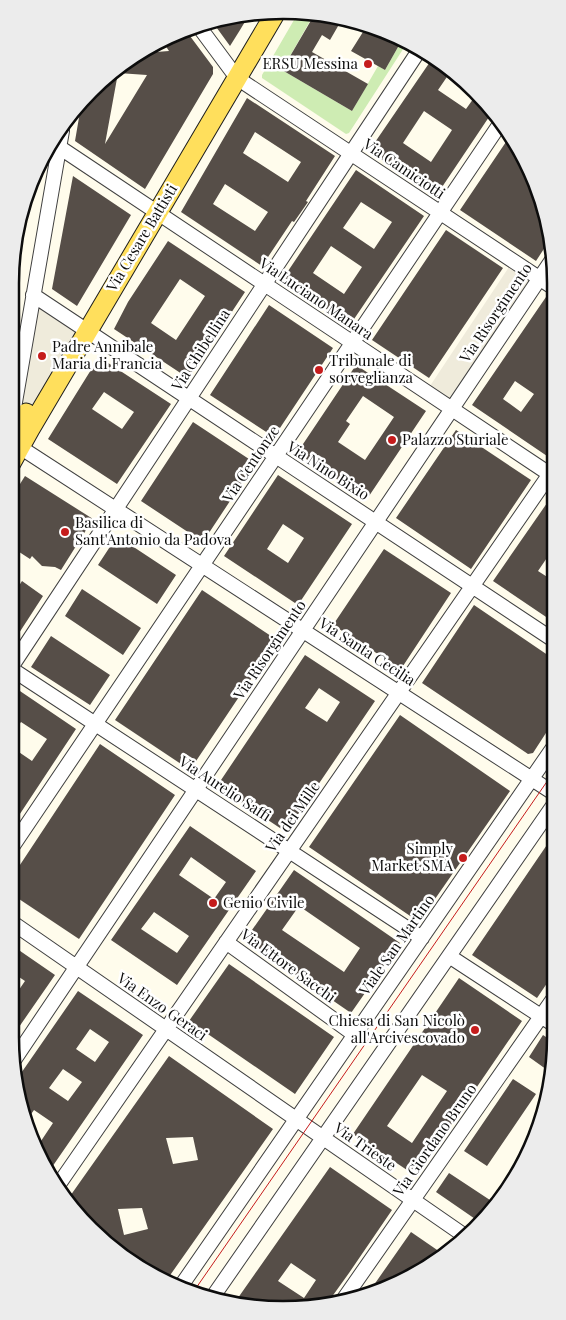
<svg xmlns="http://www.w3.org/2000/svg" width="566" height="1320" font-family="'Playfair Display',serif">
<rect width="100%" height="100%" fill="#fffcec"/>
<path fill="#ceecb3" d="M 297,17 L 304,17 L 310,21 L 282,70 L 352,111 L 378,66 L 385,70 L 402,40 L 407,43 L 349,133 L 346,134 L 262,78 L 262,75 L 294,20 Z"/>
<path fill="#efebdb" d="M 513,261 L 539,278 L 452,409 L 426,392 Z
M 33,295 L 87,331 L 30,429 L 10,431 Z"/>
<path fill="#564e48" fill-rule="evenodd" d="M 249,15 L 240,30 L 230,46 L 214,24 Z
M 313,17 L 341,21 L 330,40 L 322,35 L 312,52 L 368,84 L 352,111 L 282,70 Z
M 368,24 L 402,40 L 385,70 L 351,51 Z
M 187,32 L 213,67 L 213,74 L 145,189 L 75,141 L 82,100 L 143,53 L 169,51 L 161,39 L 163,38 ZM 118,73 L 147,75 L 105,144 Z
M 434,56 L 451,71 L 438,90 L 466,109 L 476,95 L 493,111 L 436,196 L 369,151 ZM 424,111 L 452,130 L 431,162 L 403,143 Z
M 247,98 L 335,156 L 306,201 L 308,202 L 294,222 L 292,221 L 262,266 L 181,212 ZM 255,132 L 301,162 L 288,182 L 243,153 ZM 225,184 L 268,212 L 255,231 L 213,204 Z
M 510,136 L 535,178 L 551,238 L 536,261 L 460,210 Z
M 356,170 L 424,216 L 350,325 L 282,280 ZM 361,202 L 392,222 L 374,249 L 343,228 ZM 331,246 L 362,267 L 344,294 L 313,273 Z
M 73,176 L 131,215 L 77,306 L 52,289 Z
M 446,230 L 503,268 L 429,378 L 372,340 Z
M 168,241 L 245,292 L 188,378 L 114,329 L 128,302 ZM 180,279 L 205,296 L 176,340 L 151,323 Z
M 546,297 L 554,303 L 554,446 L 547,456 L 472,405 ZM 515,381 L 534,394 L 521,412 L 503,399 Z
M 269,305 L 333,348 L 274,437 L 210,395 Z
M 99,357 L 171,404 L 117,484 L 48,439 ZM 104,392 L 134,412 L 122,429 L 92,409 Z
M 356,365 L 426,411 L 367,499 L 297,453 ZM 363,396 L 394,417 L 365,460 L 338,442 L 350,424 L 346,421 Z
M 193,422 L 255,463 L 203,542 L 141,501 Z
M 456,430 L 531,480 L 471,569 L 396,518 Z
M 278,475 L 352,524 L 298,605 L 224,556 ZM 283,524 L 304,538 L 288,563 L 267,549 Z
M 25,476 L 93,519 L 61,570 L 55,567 L 42,566 L 32,556 L 30,559 L 10,546 L 10,500 Z
M 554,493 L 555,546 L 538,571 L 555,582 L 555,623 L 493,581 Z
M 117,536 L 176,575 L 157,604 L 98,565 Z
M 384,549 L 451,593 L 401,669 L 333,625 Z
M 22,581 L 43,596 L 10,647 L 10,600 Z
M 82,589 L 141,628 L 123,655 L 65,616 Z
M 202,590 L 277,640 L 190,770 L 115,720 Z
M 474,605 L 555,660 L 555,719 L 533,753 L 528,754 L 422,683 Z
M 51,636 L 110,675 L 90,705 L 31,667 Z
M 305,655 L 375,701 L 286,832 L 217,786 ZM 319,688 L 340,702 L 327,722 L 305,708 Z
M 17,689 L 76,729 L 10,829 L 10,794 L 20,779 L 10,773 L 10,746 L 32,761 L 47,739 L 21,722 L 10,737 L 10,699 Z
M 400,715 L 510,791 L 419,922 L 309,847 Z
M 100,744 L 175,795 L 79,939 L 10,893 L 10,880 Z
M 190,826 L 256,871 L 177,985 L 111,940 ZM 191,857 L 226,882 L 214,899 L 179,875 ZM 154,912 L 189,936 L 177,953 L 141,929 Z
M 555,833 L 556,970 L 537,998 L 472,955 Z
M 294,870 L 400,943 L 351,1013 L 245,940 ZM 299,906 L 360,948 L 344,972 L 282,930 Z
M 10,944 L 55,975 L 10,1040 L 10,1003 L 25,981 L 10,971 Z
M 229,964 L 334,1037 L 295,1094 L 189,1021 Z
M 459,978 L 522,1021 L 416,1176 L 353,1134 ZM 422,1075 L 447,1091 L 412,1143 L 387,1126 Z
M 78,991 L 143,1035 L 50,1170 L 37,1147 L 53,1123 L 34,1110 L 24,1124 L 17,1079 ZM 90,1029 L 109,1042 L 95,1062 L 76,1049 ZM 63,1069 L 82,1082 L 68,1101 L 49,1088 Z
M 543,1035 L 555,1043 L 550,1072 L 529,1057 Z
M 169,1056 L 273,1129 L 166,1281 L 147,1274 L 78,1217 L 68,1199 ZM 193,1137 L 198,1160 L 173,1164 L 166,1138 ZM 142,1208 L 148,1229 L 124,1235 L 118,1209 Z
M 513,1079 L 536,1094 L 487,1166 L 464,1151 Z
M 330,1167 L 392,1210 L 349,1273 L 326,1305 L 233,1305 ZM 291,1263 L 316,1280 L 304,1298 L 278,1281 Z
M 449,1173 L 496,1204 L 488,1217 L 481,1223 L 436,1192 Z
M 411,1232 L 443,1254 L 419,1274 L 369,1292 Z"/>
<g fill="none" stroke-linecap="round" stroke-linejoin="round">
<defs>
<path id="minor" d="M 200,28 L 237,78 L 554,288
M 59,147 L 554,477
M 33,295 L 555,641
M 10,431 L 62,131
M 12,442 L 555,794
M 10,668 L 422,938
M 10,669 L 420,49
M 10,850 L 502,121
M 10,921 L 465,1236
M 226,942 L 355,1035
M 449,956 L 556,1026
M 14,1060 L 554,257
M 59,1184 L 554,468
M 181,1286 L 555,745
M 212,1298 L 555,803
M 341,1303 L 556,995"/>
<path id="major" d="M 10,437 L 26,413
M 10,465 L 30,429 L 276,12"/>
</defs>
<use href="#minor" stroke="#404040" stroke-width="16"/>
<use href="#major" stroke="#1e1e1e" stroke-width="21"/>
<use href="#minor" stroke="#fff" stroke-width="14"/>
<use href="#major" stroke="#ffdf5c" stroke-width="19"/>
<path stroke="#c51c1c" stroke-width="1" d="M 194,1291 L 555,770"/>
</g>
<g fill="#c51c1c" stroke="#fff" stroke-width="2">
<circle cx="368" cy="64" r="5"/>
<circle cx="42" cy="356" r="5"/>
<circle cx="319" cy="370" r="5"/>
<circle cx="392" cy="440" r="5"/>
<circle cx="65" cy="532" r="5"/>
<circle cx="463" cy="858" r="5"/>
<circle cx="213" cy="903" r="5"/>
<circle cx="475" cy="1030" r="5"/>
</g>
<g text-anchor="middle" stroke-width="5" stroke-linejoin="round" paint-order="stroke">
<g font-size="15" fill="#0d0d0d" stroke="#fff" text-anchor="start">
<text x="358" y="69" text-anchor="end">ERSU Messina</text>
<text x="52" y="352">Padre Annibale<tspan x="52" dy="17">Maria di Francia</tspan></text>
<text x="329" y="366">Tribunale di<tspan x="329" dy="17">sorveglianza</tspan></text>
<text x="402" y="445">Palazzo Sturiale</text>
<text x="75" y="528">Basilica di<tspan x="75" dy="17">Sant'Antonio da Padova</tspan></text>
<text x="453" y="854" text-anchor="end">Simply<tspan x="453" dy="17">Market SMA</tspan></text>
<text x="223" y="908">Genio Civile</text>
<text x="465" y="1026" text-anchor="end">Chiesa di San Nicolò<tspan x="465" dy="17">all'Arcivescovado</tspan></text>
</g>
<g font-size="15" fill="#0d0d0d" stroke="#fff">
<text transform="translate(404 169) rotate(34)" y="5">Via Camiciotti</text>
<text transform="translate(142 238) rotate(-59)" y="5">Via Cesare Battisti</text>
<text transform="translate(316 299) rotate(34)" y="5">Via Luciano Manara</text>
<text transform="translate(496 313) rotate(-56)" y="5">Via Risorgimento</text>
<text transform="translate(201 350) rotate(-57)" y="5">Via Ghibellina</text>
<text transform="translate(251 464) rotate(-56)" y="5">Via Centonze</text>
<text transform="translate(328 471) rotate(33)" y="5">Via Nino Bixio</text>
<text transform="translate(270 650) rotate(-56)" y="5">Via Risorgimento</text>
<text transform="translate(367 652) rotate(33)" y="5">Via Santa Cecilia</text>
<text transform="translate(225 789) rotate(33)" y="5">Via Aurelio Saffi</text>
<text transform="translate(293 817) rotate(-55)" y="5">Via dei Mille</text>
<text transform="translate(397 945) rotate(-55)" y="5">Viale San Martino</text>
<text transform="translate(288 966) rotate(36)" y="5">Via Ettore Sacchi</text>
<text transform="translate(162 1007) rotate(35)" y="5">Via Enzo Geraci</text>
<text transform="translate(435 1140) rotate(-55)" y="5">Via Giordano Bruno</text>
<text transform="translate(365 1147) rotate(35)" y="5">Via Trieste</text>
</g>
</g>
<path d="M0 0H566V1320H0ZM283 19H283A264 264 0 0 1 547 283V1037A264 264 0 0 1 283 1301H283A264 264 0 0 1 19 1037V283A264 264 0 0 1 283 19Z" fill="#ececec" fill-rule="evenodd"/>
<path fill="none" stroke="#0d0d0d" stroke-width="2.5" d="M283 19H283A264 264 0 0 1 547 283V1037A264 264 0 0 1 283 1301H283A264 264 0 0 1 19 1037V283A264 264 0 0 1 283 19Z"/>
</svg>
